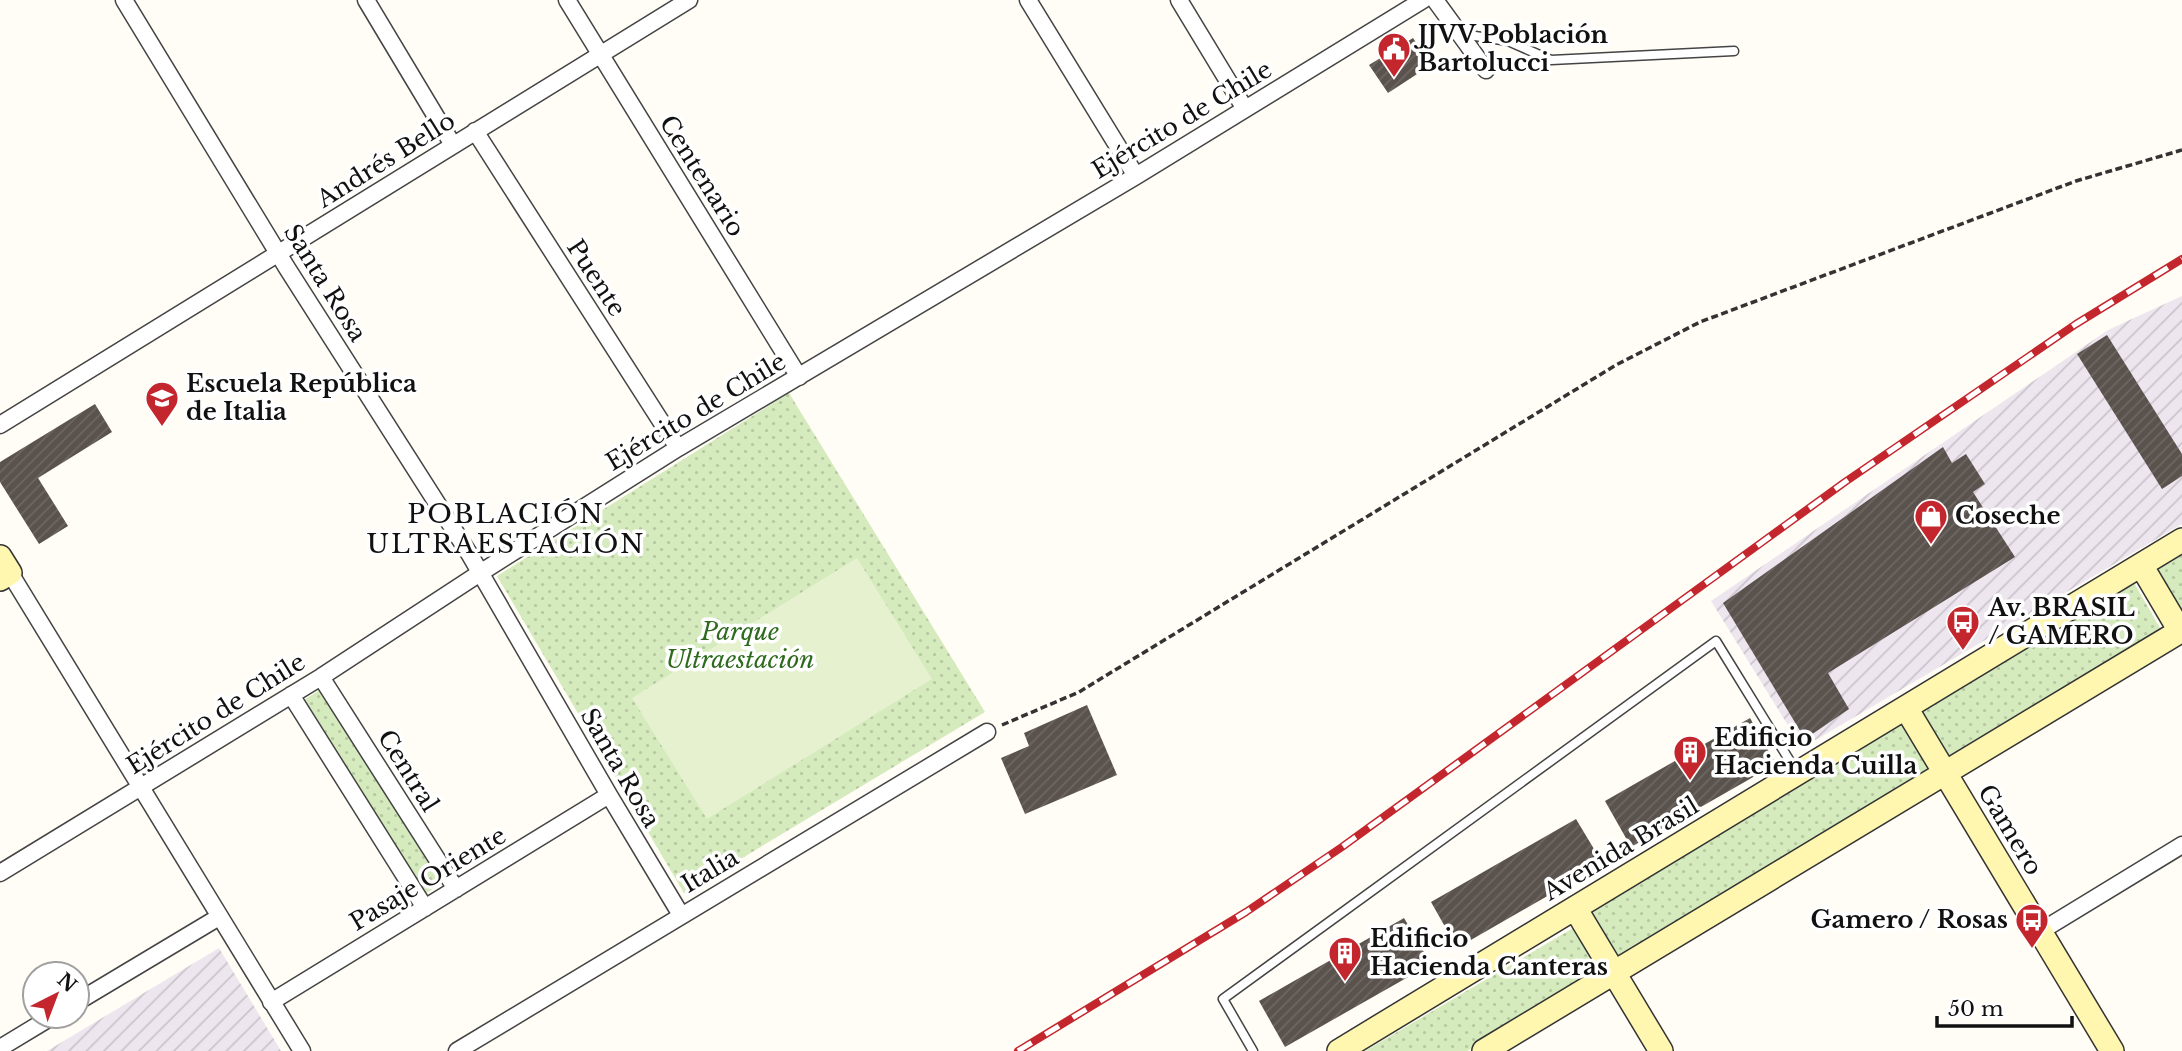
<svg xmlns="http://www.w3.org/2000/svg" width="2182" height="1051" font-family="'Libre Baskerville',serif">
<defs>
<pattern id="industrial-furrows" width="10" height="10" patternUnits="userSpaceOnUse" patternTransform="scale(1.75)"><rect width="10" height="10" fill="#eee6ef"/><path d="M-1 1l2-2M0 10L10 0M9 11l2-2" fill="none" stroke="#cbc4cc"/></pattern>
<pattern id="grass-dots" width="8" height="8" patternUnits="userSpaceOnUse" patternTransform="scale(1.75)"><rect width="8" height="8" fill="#d5ebbd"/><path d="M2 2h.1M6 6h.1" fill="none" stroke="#b6c8a1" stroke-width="1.8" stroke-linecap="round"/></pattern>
<pattern id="building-hatch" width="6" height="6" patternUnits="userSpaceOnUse" patternTransform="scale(1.75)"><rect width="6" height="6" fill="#5a524d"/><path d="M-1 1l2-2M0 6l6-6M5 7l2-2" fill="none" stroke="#6d6662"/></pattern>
</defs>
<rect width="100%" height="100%" fill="#fffdf5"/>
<path fill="url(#industrial-furrows)" d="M 2182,296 L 2182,524 L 1802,748 L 1711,601 L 2108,330 Z
M 219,948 L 281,1051 L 47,1051 Z"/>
<path fill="url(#grass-dots)" d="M 789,393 L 985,712 L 684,893 L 497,576 Z
M 2182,548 L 2182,612 L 2153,565 Z
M 2133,581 L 2160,628 L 1948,762 L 1916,711 Z
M 323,688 L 446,880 L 425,894 L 302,701 Z
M 1900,720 L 1931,773 L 1616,963 L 1584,912 Z
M 1575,927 L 1602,972 L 1467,1051 L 1365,1051 Z"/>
<path fill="#e6f2cf" d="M 857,558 L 932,679 L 707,819 L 632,698 Z"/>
<path fill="url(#building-hatch)" d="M 1413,38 L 1431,65 L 1388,93 L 1369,65 Z
M 2107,335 L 2182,454 L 2182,476 L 2162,489 L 2077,354 Z
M 95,404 L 112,432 L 38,478 L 68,526 L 39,544 L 0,482 L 0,462 Z
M 1943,447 L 1952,463 L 1966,454 L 1985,484 L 1973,492 L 2015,557 L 1828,673 L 1849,709 L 1805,739 L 1723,603 Z
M 1087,705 L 1117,775 L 1025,814 L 1001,758 L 1029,746 L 1024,733 Z
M 1750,718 L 1776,764 L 1631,847 L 1605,801 Z
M 1576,819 L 1603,864 L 1457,948 L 1431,902 Z
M 1404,918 L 1431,964 L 1285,1047 L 1259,1001 Z"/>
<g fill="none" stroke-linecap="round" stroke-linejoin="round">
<defs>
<path id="lane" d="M 1462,34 L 1508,41 L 1551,60 L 1734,51
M 1253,1051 L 1223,999 L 1716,641 L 1796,771"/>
<path id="street" d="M 124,0 L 287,268 L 470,555 L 609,795 L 681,915
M 366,0 L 453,145
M 567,0 L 799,377
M 1028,0 L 1136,176
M 1179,0 L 1245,109
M 1435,0 L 1486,70
M 475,131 L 678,448
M 0,425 L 689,0
M 10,573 L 302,1051
M 321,677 L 456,889
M 291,695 L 425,908
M 0,873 L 321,677 L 480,573 L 678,448 L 1136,176 L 1423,0
M 2041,931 L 2182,845
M 77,1002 L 219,917
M 271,1002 L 609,795
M 0,1048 L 53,1016
M 457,1051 L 987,732"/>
<path id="secondary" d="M 0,557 L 10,573 L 0,579
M 2141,565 L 2180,631
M 1906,708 L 2112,1051
M 1575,908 L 1661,1051
M 1339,1051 L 2182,540
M 1484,1051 L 2182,630"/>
</defs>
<use href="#lane" stroke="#444" stroke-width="11"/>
<use href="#street" stroke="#444" stroke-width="19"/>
<use href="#secondary" stroke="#333" stroke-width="26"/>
<path stroke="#333" stroke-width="3.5" stroke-dasharray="7 3.5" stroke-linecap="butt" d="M 1002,725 L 1079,692 L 1616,365 L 1700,322 L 2076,181 L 2182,150"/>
<use href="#lane" stroke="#fff" stroke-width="8"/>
<use href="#street" stroke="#fff" stroke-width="16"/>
<use href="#secondary" stroke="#fff6b0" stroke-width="23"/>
<defs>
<path id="rail" d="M 1018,1051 L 1246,912 L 1342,847 L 1845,482 L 2076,324 L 2182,259"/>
</defs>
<use href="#rail" stroke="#c4262e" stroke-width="8"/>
<use href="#rail" stroke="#fff" stroke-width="5" stroke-dasharray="16" stroke-linecap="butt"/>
</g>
<defs>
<symbol id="civic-pin" viewBox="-11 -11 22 30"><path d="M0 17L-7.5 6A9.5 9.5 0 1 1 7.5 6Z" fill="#c4262e" stroke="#fff"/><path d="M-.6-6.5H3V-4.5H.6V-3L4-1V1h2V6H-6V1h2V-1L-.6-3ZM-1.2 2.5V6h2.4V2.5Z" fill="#fff"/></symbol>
<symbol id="school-pin" viewBox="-11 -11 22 30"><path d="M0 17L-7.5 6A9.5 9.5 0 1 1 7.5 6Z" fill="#c4262e" stroke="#fff"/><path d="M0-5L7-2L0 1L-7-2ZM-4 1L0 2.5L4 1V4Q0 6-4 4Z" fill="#fff"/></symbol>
<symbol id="shop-pin" viewBox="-11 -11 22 30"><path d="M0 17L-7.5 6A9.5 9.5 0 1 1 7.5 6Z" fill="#c4262e" stroke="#fff"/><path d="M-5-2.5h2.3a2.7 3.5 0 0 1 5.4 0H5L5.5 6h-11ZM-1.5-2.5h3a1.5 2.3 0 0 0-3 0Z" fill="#fff"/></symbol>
<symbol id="bus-pin" viewBox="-11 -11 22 30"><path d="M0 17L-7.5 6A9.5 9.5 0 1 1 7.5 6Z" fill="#c4262e" stroke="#fff"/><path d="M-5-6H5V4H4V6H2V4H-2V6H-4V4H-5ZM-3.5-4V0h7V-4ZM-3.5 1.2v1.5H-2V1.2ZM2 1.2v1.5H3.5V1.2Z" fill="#fff"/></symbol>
<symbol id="building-pin" viewBox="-11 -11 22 30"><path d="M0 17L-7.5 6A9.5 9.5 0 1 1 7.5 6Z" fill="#c4262e" stroke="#fff"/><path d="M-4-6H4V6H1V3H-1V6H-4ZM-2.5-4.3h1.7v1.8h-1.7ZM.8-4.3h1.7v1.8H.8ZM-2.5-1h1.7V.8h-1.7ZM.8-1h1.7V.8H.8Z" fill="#fff"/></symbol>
</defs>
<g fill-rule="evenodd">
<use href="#civic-pin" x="1375" y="30" width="38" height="52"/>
<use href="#school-pin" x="143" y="379" width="38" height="52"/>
<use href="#shop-pin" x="1912" y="497" width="38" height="52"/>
<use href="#bus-pin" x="1944" y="603" width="38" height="52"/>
<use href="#building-pin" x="1671" y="733" width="38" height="52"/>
<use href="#bus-pin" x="2013" y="901" width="38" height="52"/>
<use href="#building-pin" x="1326" y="934" width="38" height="52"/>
</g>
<g text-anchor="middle" stroke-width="7" stroke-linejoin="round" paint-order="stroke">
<g font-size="24" font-weight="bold" fill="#111" stroke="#fff" text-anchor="start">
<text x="1418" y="43">JJVV Población<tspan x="1418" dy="28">Bartolucci</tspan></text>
<text x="186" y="392">Escuela República<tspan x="186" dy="28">de Italia</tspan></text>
<text x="1955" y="524">Coseche</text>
<text x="1988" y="616">Av. BRASIL<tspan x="1988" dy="28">/ GAMERO</tspan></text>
<text x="1714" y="746">Edificio<tspan x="1714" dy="28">Hacienda Cuilla</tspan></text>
<text x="2008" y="928" text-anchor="end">Gamero / Rosas</text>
<text x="1370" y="947">Edificio<tspan x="1370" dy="28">Hacienda Canteras</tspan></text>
</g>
<g font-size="24" fill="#111" stroke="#fff">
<text transform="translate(1182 120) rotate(-31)" y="8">Ejército de Chile</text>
<text transform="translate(386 160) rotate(-32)" y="8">Andrés Bello</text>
<text transform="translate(702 176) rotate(58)" y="8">Centenario</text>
<text transform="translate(596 278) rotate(57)" y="8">Puente</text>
<text transform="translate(325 283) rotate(58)" y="8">Santa Rosa</text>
<text transform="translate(696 412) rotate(-31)" y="8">Ejército de Chile</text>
<text transform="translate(216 714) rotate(-32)" y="8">Ejército de Chile</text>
<text transform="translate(620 768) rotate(60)" y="8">Santa Rosa</text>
<text transform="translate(408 771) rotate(58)" y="8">Central</text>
<text transform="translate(2010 830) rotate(59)" y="8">Gamero</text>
<text transform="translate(1621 849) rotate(-31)" y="8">Avenida Brasil</text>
<text transform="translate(710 871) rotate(-31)" y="8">Italia</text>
<text transform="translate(428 879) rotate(-31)" y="8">Pasaje Oriente</text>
</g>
<g font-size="24" font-style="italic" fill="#2f6b1f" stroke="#fff">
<text x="740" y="640">Parque<tspan x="740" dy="28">Ultraestación</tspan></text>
</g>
<g font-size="26" letter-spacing="2" fill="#111" stroke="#fff">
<text x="506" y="523">POBLACIÓN<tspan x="506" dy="30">ULTRAESTACIÓN</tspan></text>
</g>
</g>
<g transform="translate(56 995) rotate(42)"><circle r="33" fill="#ffffff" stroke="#a0a0a0" stroke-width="2"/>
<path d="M0-5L12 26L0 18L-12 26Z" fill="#c4262e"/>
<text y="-10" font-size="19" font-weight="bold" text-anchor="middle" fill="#111111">N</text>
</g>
<path d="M1937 1016v10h135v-10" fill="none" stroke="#111111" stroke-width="3.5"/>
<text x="1948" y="1016" font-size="21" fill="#111111" stroke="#ffffff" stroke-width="5" paint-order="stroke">50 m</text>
</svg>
